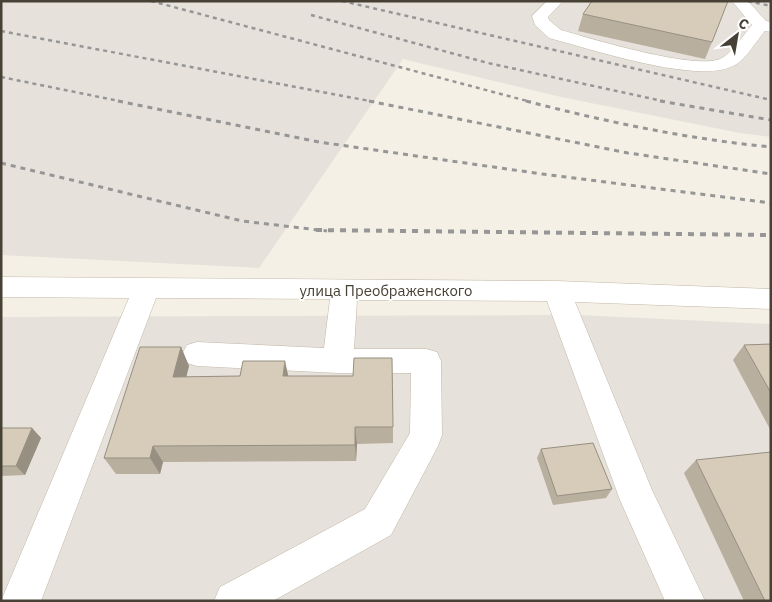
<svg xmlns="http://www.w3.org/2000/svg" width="772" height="602" font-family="'IBM Plex Sans',sans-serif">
<rect width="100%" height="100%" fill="#f4f0e5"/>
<path fill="#e6e1da" d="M 1,1 L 771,1 L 771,137 L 740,133 L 561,97 L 403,59 L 259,268 L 1,255 Z
M 579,315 L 771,324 L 771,601 L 1,601 L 1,317 Z"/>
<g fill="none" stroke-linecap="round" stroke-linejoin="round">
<defs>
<path id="minor" d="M 547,1 L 563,1 L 548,17 L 549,20 L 561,30 C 592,39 694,70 720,59 C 733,53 743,35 752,25 L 732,1 L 748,1 L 766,21 L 771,22 L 771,32 L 765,31 C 756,41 747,58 735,65 C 700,86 588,48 549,38 L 535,25 L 532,16 Z
M 1,277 L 557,281 L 771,289 L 771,309 L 575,302 L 652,490 L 705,601 L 665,601 L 620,500 L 547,301 L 357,300 L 354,349 L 426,349 L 437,352 L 441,361 L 442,435 L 438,446 L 391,535 L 273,601 L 214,601 L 220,587 L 365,509 L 410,433 L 411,373 L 338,373 L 197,366 L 187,363 L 182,354 L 187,345 L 197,342 L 324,348 L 330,299 L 156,298 L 41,601 L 1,601 L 129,298 L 1,297 Z"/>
</defs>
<use href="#minor" stroke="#c1b8a7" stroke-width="1"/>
<use href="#minor" fill="#fff" fill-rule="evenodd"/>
<path stroke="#969696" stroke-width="2.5" stroke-dasharray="4 4" stroke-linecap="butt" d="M 151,1 L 531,102
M 342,1 L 771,100
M 748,1 L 771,6
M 311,15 L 488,63 L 667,102
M 1,31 L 375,102
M 1,77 L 124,102"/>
<path stroke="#969696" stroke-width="3" stroke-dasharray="5 5" stroke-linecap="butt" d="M 118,101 L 319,142 L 542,174 L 771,203
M 369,101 L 628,153 L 771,174
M 526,101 C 607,122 688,139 771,147
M 660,101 L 771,120
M 1,163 L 242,221 L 327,231"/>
<path stroke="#969696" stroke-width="4" stroke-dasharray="6 6" stroke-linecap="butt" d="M 316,230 L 771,235"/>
</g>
<path fill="#b9af9f" d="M 583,14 L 712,42 L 705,59 L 578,31 Z
M 771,344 L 771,431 L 733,360 L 744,345 Z
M 181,347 L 189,366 L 186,377 L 288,376 L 393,427 L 393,443 L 357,444 L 356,461 L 163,462 L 160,474 L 116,474 L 104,458 Z
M 1,428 L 32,428 L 41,438 L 25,475 L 1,476 Z
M 541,449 L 612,489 L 606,498 L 553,505 L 537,458 Z
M 696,460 L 771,601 L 744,601 L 684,473 Z"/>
<path fill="#968f82" d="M 181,347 L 189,366 L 182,394 L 173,377 Z
M 285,361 L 289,379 L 283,376 Z
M 355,427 L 357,444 L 356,461 L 355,445 Z
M 32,428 L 41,438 L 25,475 L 16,466 Z
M 153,446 L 163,462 L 160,474 L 150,458 Z"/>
<path fill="#d7ccb9" stroke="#968f82" d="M 592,1 L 728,1 L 712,42 L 583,14 Z
M 771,344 L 771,393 L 744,345 Z
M 140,347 L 181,347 L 173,377 L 240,376 L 243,361 L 285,361 L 283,376 L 353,376 L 354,358 L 392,358 L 393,427 L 355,427 L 355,445 L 153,446 L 150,458 L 104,458 Z
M 1,428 L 32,428 L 16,466 L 1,466 Z
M 593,443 L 612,489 L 557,496 L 541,449 Z
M 771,452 L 771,601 L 765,601 L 696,460 Z"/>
<g text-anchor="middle" stroke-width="4" stroke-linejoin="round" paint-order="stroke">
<g font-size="15" fill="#474034" stroke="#fff">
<text x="386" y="296">улица Преображенского</text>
</g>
</g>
<rect width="772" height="602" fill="none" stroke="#474034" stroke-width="5"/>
<g transform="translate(737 35) rotate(31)" stroke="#ffffff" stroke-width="4" paint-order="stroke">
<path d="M0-4L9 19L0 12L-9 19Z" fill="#474034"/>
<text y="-8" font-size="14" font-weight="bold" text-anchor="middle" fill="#474034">С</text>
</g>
</svg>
